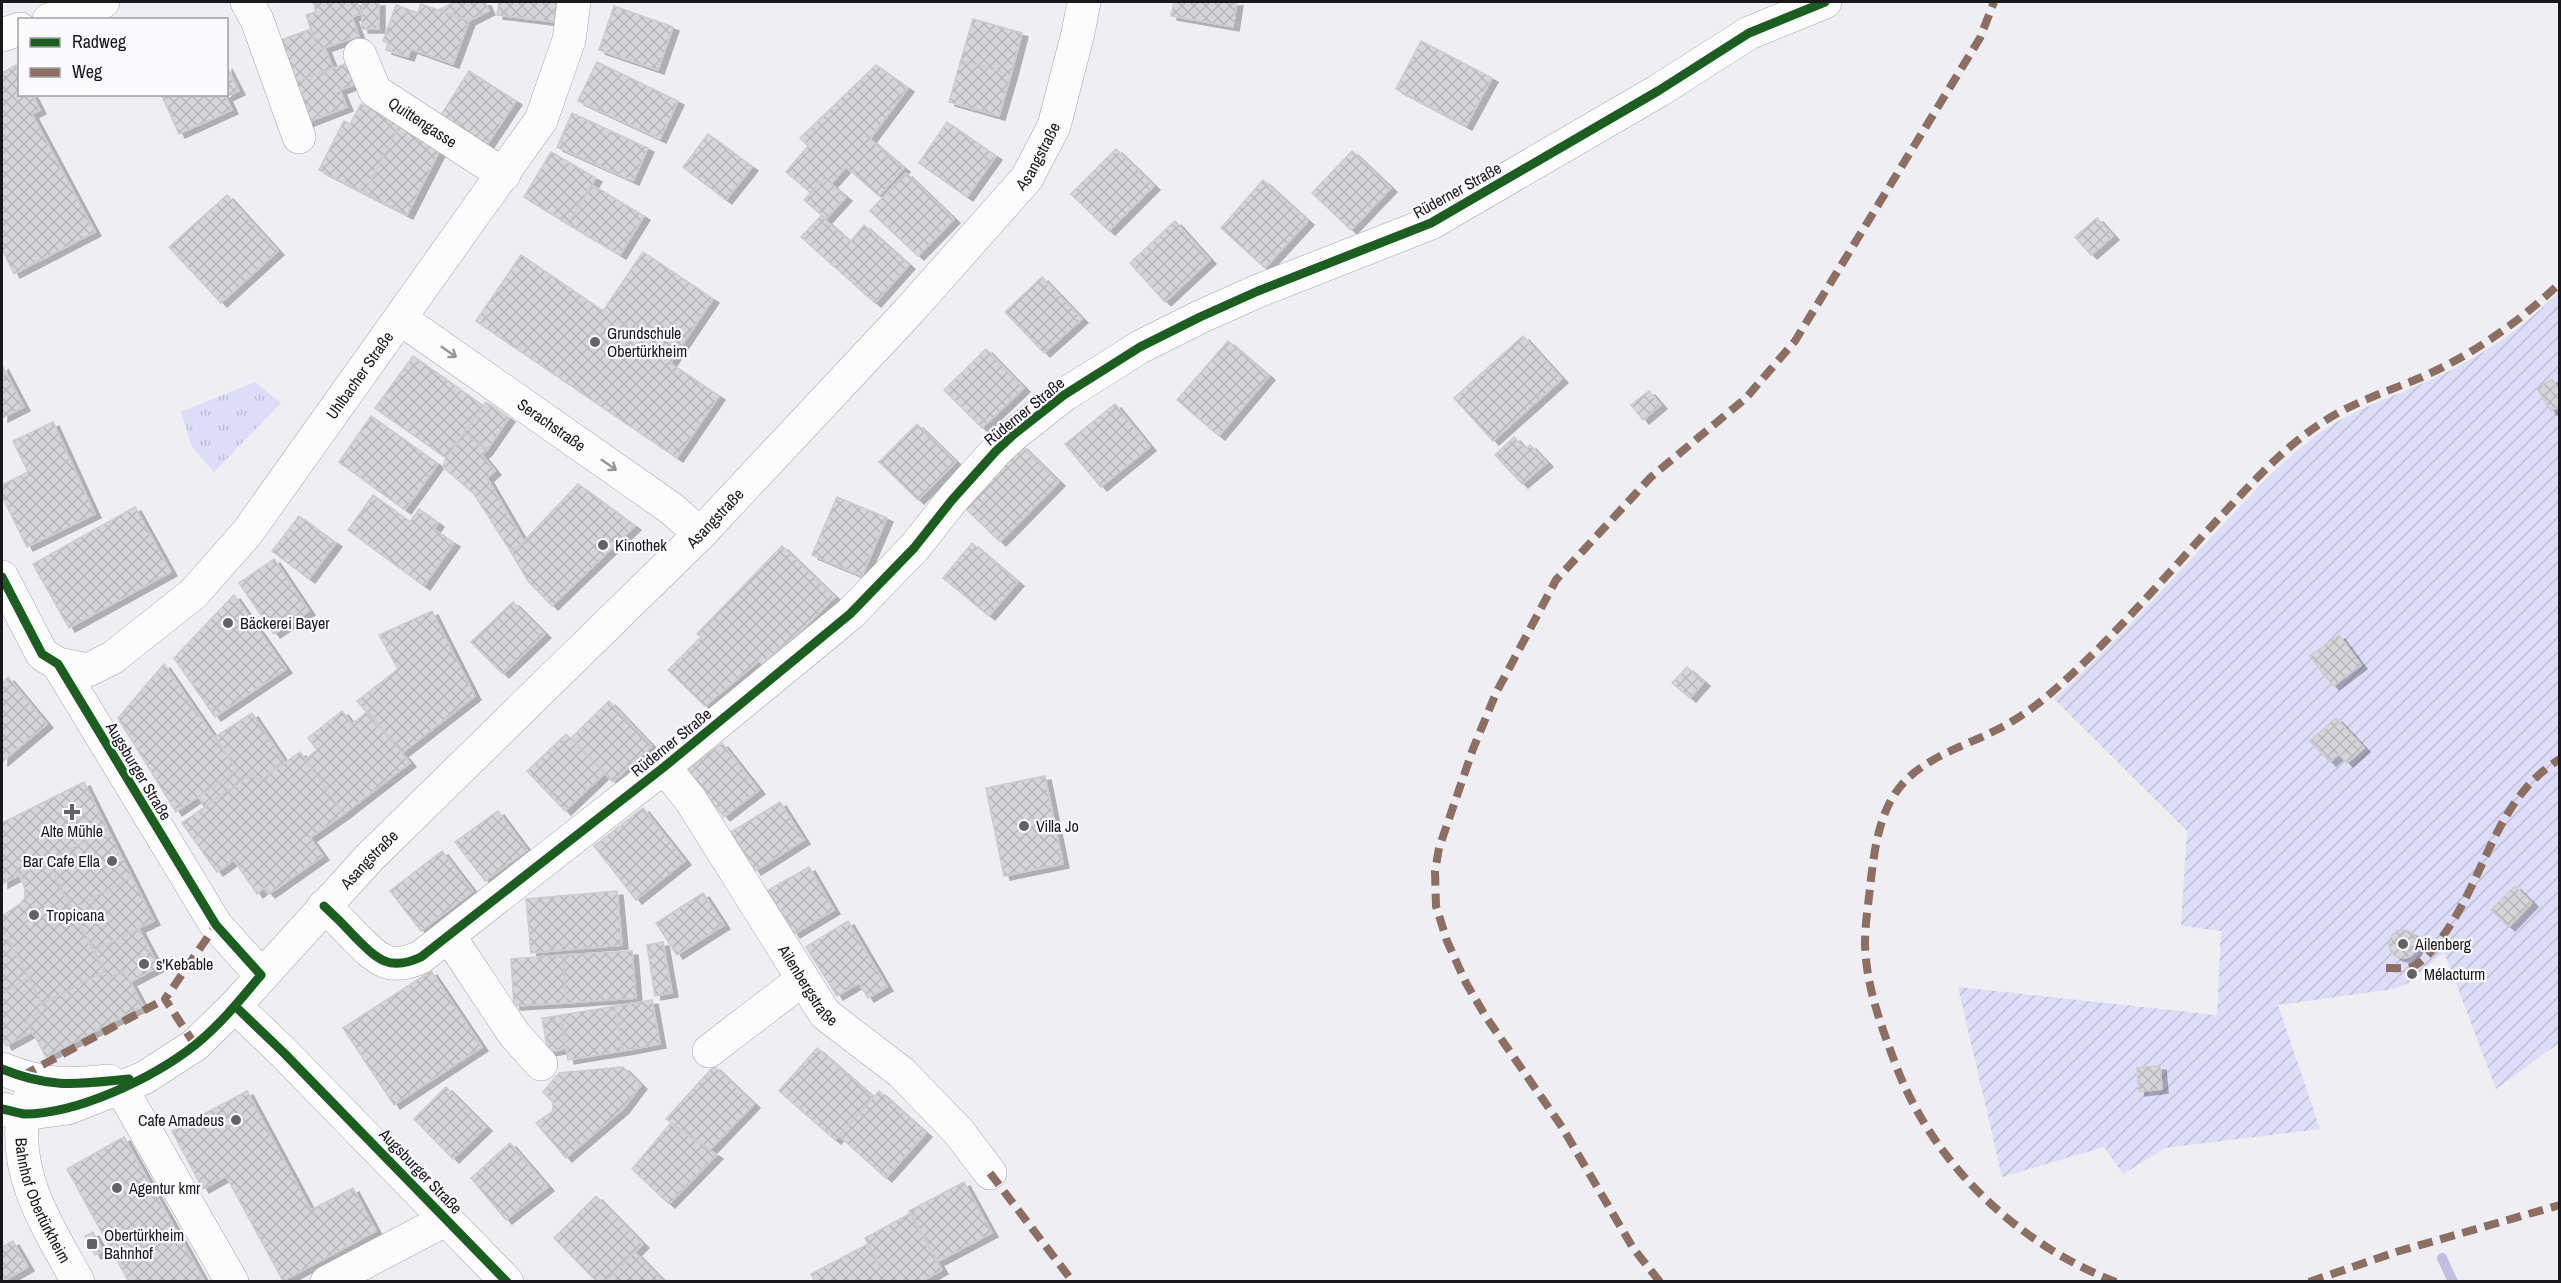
<svg xmlns="http://www.w3.org/2000/svg" width="2561" height="1283" font-family="'Archivo Narrow',sans-serif">
<defs>
<pattern id="park-tufts" width="24" height="20" patternUnits="userSpaceOnUse" patternTransform="scale(1.5)"><rect width="24" height="20" fill="#deddf7"/><path d="M3 7l-1-3M5 7V3M7 7l1-3M15 17l-1-3M17 17v-4M19 17l1-3" fill="none" stroke="#bebdd3"/></pattern>
<pattern id="garden-furrows" width="10" height="10" patternUnits="userSpaceOnUse" patternTransform="scale(1.5)"><rect width="10" height="10" fill="#deddf7"/><path d="M-1 1l2-2M0 10L10 0M9 11l2-2" fill="none" stroke="#bebdd3"/></pattern>
<pattern id="building-cross-hatch" width="8" height="8" patternUnits="userSpaceOnUse" patternTransform="scale(1.5)"><rect width="8" height="8" fill="#d6d6d9"/><path d="M0 0l8 8M0 8l8-8" fill="none" stroke="#b7b7ba"/></pattern>
<filter id="shadow"><feDropShadow dx="6" dy="4" stdDeviation="0" flood-color="#0004"/></filter>
</defs>
<rect width="100%" height="100%" fill="#eeeef3"/>
<path fill="url(#park-tufts)" d="M 255,382 L 281,403 L 214,472 L 192,447 L 181,412 Z"/>
<path fill="url(#garden-furrows)" d="M 2559,292 L 2559,1043 L 2496,1089 L 2444,952 L 2408,983 L 2394,989 L 2278,1005 L 2320,1129 L 2165,1148 L 2123,1174 L 2104,1147 L 2002,1177 L 1958,987 L 2217,1015 L 2221,931 L 2181,926 L 2187,831 L 2054,699 C 2113,646 2165,586 2219,529 C 2248,498 2277,466 2310,440 C 2345,412 2388,399 2428,381 C 2476,360 2522,329 2559,292 Z"/>
<g fill="none" stroke-linecap="round" stroke-linejoin="round">
<path stroke="#c0bee1" stroke-width="10" d="M 2442,1258 L 2453,1282"/>
</g>
<path fill="url(#building-cross-hatch)" stroke="#ccccd0" stroke-width="1.5" filter="url(#shadow)" d="M 313,2 L 357,2 L 361,14 L 352,17 L 359,36 L 318,50 L 306,15 L 316,12 Z
M 362,2 L 379,2 L 379,29 L 362,29 Z
M 456,2 L 485,2 L 489,11 L 469,21 L 438,10 Z
M 499,2 L 557,2 L 554,22 L 497,15 Z
M 1174,2 L 1237,2 L 1233,27 L 1171,16 Z
M 421,4 L 469,21 L 453,64 L 411,49 L 408,57 L 386,50 L 388,43 L 383,41 L 396,5 L 418,13 Z
M 614,6 L 673,27 L 658,70 L 599,50 Z
M 973,19 L 1022,33 L 1011,75 L 961,60 Z
M 311,29 L 318,50 L 325,48 L 333,68 L 289,85 L 273,43 Z
M 1421,41 L 1492,78 L 1466,126 L 1396,89 Z
M 961,60 L 1011,75 L 999,116 L 949,102 Z
M 350,62 L 359,83 L 340,90 L 347,107 L 303,124 L 289,85 Z
M 597,62 L 678,101 L 660,139 L 578,101 Z
M 16,65 L 20,72 L 20,94 L 32,94 L 40,110 L 32,114 L 95,232 L 14,274 L 2,249 L 2,73 Z
M 226,65 L 239,91 L 226,97 L 232,110 L 179,134 L 161,94 L 226,94 Z
M 876,65 L 908,88 L 870,139 L 904,168 L 879,196 L 846,167 L 831,184 L 824,178 L 811,193 L 786,172 L 808,146 L 800,138 Z
M 469,71 L 516,101 L 485,148 L 439,118 Z
M 361,104 L 400,124 L 364,193 L 319,170 L 344,121 L 350,124 Z
M 572,113 L 648,148 L 633,181 L 557,147 Z
M 947,122 L 996,156 L 967,197 L 919,163 Z
M 400,124 L 442,146 L 407,215 L 364,193 Z
M 708,134 L 752,167 L 726,200 L 683,167 Z
M 1116,149 L 1154,186 L 1109,231 L 1071,194 Z
M 1352,151 L 1391,188 L 1351,230 L 1312,193 Z
M 551,152 L 596,178 L 568,224 L 524,197 Z
M 906,173 L 954,219 L 918,256 L 870,211 Z
M 824,178 L 846,197 L 826,219 L 804,200 Z
M 1263,180 L 1308,221 L 1265,268 L 1221,228 Z
M 592,185 L 644,216 L 620,255 L 568,224 Z
M 227,195 L 278,251 L 221,303 L 169,247 Z
M 821,216 L 850,242 L 864,225 L 909,265 L 875,303 L 801,237 Z
M 2097,218 L 2113,236 L 2091,255 L 2075,237 Z
M 1175,221 L 1210,260 L 1165,302 L 1130,263 Z
M 643,252 L 713,299 L 670,363 L 719,396 L 677,458 L 476,321 L 521,255 L 603,311 Z
M 1042,277 L 1082,319 L 1044,353 L 1005,312 Z
M 1523,336 L 1562,379 L 1493,441 L 1454,398 Z
M 1228,341 L 1269,376 L 1219,436 L 1177,400 Z
M 986,349 L 1024,388 L 982,428 L 944,390 Z
M 413,356 L 483,406 L 446,458 L 375,408 Z
M 2,365 L 24,407 L 2,418 Z
M 2552,379 L 2560,392 L 2560,406 L 2551,411 L 2537,388 Z
M 1649,391 L 1661,405 L 1643,420 L 1631,405 Z
M 486,402 L 509,418 L 487,450 L 464,433 Z
M 1115,404 L 1150,447 L 1101,487 L 1065,444 Z
M 371,416 L 438,464 L 405,510 L 339,462 Z
M 53,422 L 95,514 L 27,547 L 2,496 L 2,485 L 28,472 L 13,441 Z
M 917,424 L 956,462 L 918,500 L 879,462 Z
M 464,433 L 487,450 L 482,455 L 495,471 L 487,478 L 524,541 L 511,552 L 474,494 L 443,467 L 446,458 Z
M 1514,437 L 1525,449 L 1530,445 L 1547,463 L 1522,484 L 1495,455 Z
M 1021,445 L 1059,482 L 1000,542 L 962,505 Z
M 578,484 L 635,526 L 552,606 L 528,581 L 511,552 L 524,541 Z
M 373,495 L 410,522 L 419,509 L 438,523 L 434,529 L 454,543 L 424,586 L 348,530 Z
M 837,497 L 887,518 L 862,576 L 812,555 Z
M 135,507 L 171,572 L 69,628 L 33,564 Z
M 299,516 L 336,543 L 309,579 L 272,551 Z
M 972,543 L 1018,582 L 989,616 L 943,578 Z
M 782,546 L 835,597 L 802,630 L 762,664 L 759,661 L 705,706 L 668,670 L 701,637 L 697,634 Z
M 274,559 L 309,611 L 274,634 L 239,583 Z
M 234,595 L 286,669 L 215,717 L 174,658 Z
M 513,602 L 545,634 L 503,674 L 471,642 Z
M 432,611 L 475,696 L 402,753 L 357,701 L 398,669 L 379,635 Z
M 2339,635 L 2361,665 L 2333,686 L 2310,656 Z
M 164,664 L 237,770 L 176,812 L 118,718 Z
M 1687,667 L 1704,682 L 1690,698 L 1672,683 Z
M 8,677 L 47,724 L 2,762 L 2,683 Z
M 609,701 L 652,746 L 613,782 L 571,738 Z
M 342,711 L 352,724 L 368,711 L 410,763 L 344,814 L 305,760 L 317,750 L 308,738 Z
M 252,713 L 285,762 L 259,781 L 253,773 L 204,807 L 199,797 L 237,770 L 215,737 Z
M 2336,718 L 2364,748 L 2347,763 L 2339,754 L 2330,762 L 2310,741 Z
M 566,734 L 605,773 L 565,811 L 527,771 Z
M 722,743 L 759,790 L 724,817 L 687,770 Z
M 300,752 L 344,814 L 310,838 L 323,856 L 269,894 L 264,888 L 257,894 L 234,860 L 217,872 L 182,823 L 253,773 L 259,781 Z
M 1045,776 L 1063,864 L 1004,876 L 986,788 Z
M 84,782 L 108,830 L 2,884 L 2,823 Z
M 780,802 L 804,840 L 755,871 L 731,832 Z
M 643,808 L 685,861 L 636,900 L 594,846 Z
M 498,811 L 527,850 L 485,881 L 455,842 Z
M 108,830 L 132,877 L 72,909 L 47,861 Z
M 442,851 L 473,891 L 421,931 L 390,891 Z
M 47,861 L 105,971 L 42,1004 L 2,927 L 2,916 L 20,904 L 25,898 L 25,888 L 19,875 Z
M 809,867 L 834,910 L 794,934 L 768,890 Z
M 132,877 L 154,921 L 93,951 L 72,909 Z
M 2515,886 L 2532,903 L 2509,927 L 2491,910 Z
M 617,891 L 622,945 L 531,953 L 526,899 Z
M 703,893 L 724,925 L 677,955 L 656,923 Z
M 848,921 L 887,987 L 868,998 L 859,983 L 837,996 L 806,947 Z
M 2,927 L 29,978 L 2,993 Z
M 139,929 L 159,967 L 130,982 L 124,970 L 109,979 L 93,951 Z
M2389 944a14 14 0 1 1 28 0a14 14 0 1 1-28 0Z
M 663,942 L 672,993 L 655,996 L 647,945 Z
M 632,951 L 636,998 L 566,1003 L 563,955 Z
M 563,955 L 566,1003 L 514,1006 L 511,959 Z
M 124,970 L 143,1006 L 46,1057 L 26,1020 L 45,1009 L 42,1004 L 105,971 L 109,979 Z
M 431,971 L 482,1047 L 394,1105 L 343,1028 Z
M 29,978 L 45,1009 L 26,1020 L 32,1032 L 6,1046 L 2,1038 L 2,993 Z
M 652,1000 L 660,1044 L 623,1051 L 615,1006 Z
M 615,1006 L 623,1051 L 568,1060 L 561,1015 Z
M 561,1015 L 566,1049 L 548,1052 L 542,1018 Z
M 817,1048 L 873,1097 L 835,1140 L 779,1091 Z
M 714,1066 L 754,1104 L 710,1150 L 666,1119 Z
M 2160,1066 L 2162,1089 L 2139,1092 L 2137,1068 Z
M 623,1067 L 641,1085 L 623,1109 L 566,1158 L 536,1123 L 553,1111 L 553,1102 L 543,1092 L 559,1073 Z
M 446,1087 L 486,1127 L 453,1159 L 414,1119 Z
M 247,1091 L 311,1210 L 353,1188 L 376,1231 L 283,1281 L 226,1176 L 203,1189 L 172,1131 Z
M 879,1091 L 926,1133 L 886,1178 L 839,1136 Z
M 670,1124 L 717,1155 L 669,1204 L 632,1169 Z
M 124,1137 L 205,1282 L 129,1282 L 67,1169 Z
M 510,1143 L 548,1187 L 506,1220 L 471,1178 Z
M 964,1182 L 992,1233 L 937,1262 L 909,1211 Z
M 596,1196 L 643,1244 L 605,1282 L 597,1282 L 554,1238 Z
M 911,1213 L 942,1270 L 921,1282 L 888,1282 L 865,1238 Z
M 93,1232 L 103,1251 L 95,1255 L 85,1236 Z
M 13,1241 L 28,1267 L 2,1282 L 2,1247 Z
M 868,1244 L 888,1282 L 815,1282 L 811,1274 Z
M 635,1252 L 664,1282 L 605,1282 Z"/>
<g fill="none" stroke-linecap="round" stroke-linejoin="round">
<defs>
<g id="minor">
<path d="M 247,2 L 257,20 L 299,137"/>
<path d="M 49,20 L 103,2"/>
<path d="M 2,35 L 20,29"/>
<path id="s1" d="M 360,55 L 375,91 L 504,175"/>
<path id="s2" d="M 401,319 L 672,509 L 700,534"/>
<path d="M 2,577 L 42,654 L 58,664 L 216,925 L 261,975"/>
<path id="s3" d="M 58,664 L 88,670 L 112,658 L 193,594 L 247,533 L 541,120 L 569,40 L 574,2"/>
<path id="s4" d="M 664,767 L 690,799 L 825,1014 L 902,1073 L 958,1131 L 990,1173"/>
<path d="M 324,906 C 335,916 345,926 355,937 C 377,959 389,972 421,957 L 664,767 L 850,614 L 914,548 L 952,500 L 996,451 L 1013,435 L 1064,395 L 1140,347 L 1200,317 L 1258,291 L 1431,223 L 1658,91 L 1749,33 L 1825,2"/>
<path d="M 449,936 L 514,1034 L 541,1064"/>
<path d="M 235,1006 L 284,1053 L 507,1282"/>
<path d="M 709,1051 L 803,979"/>
<path d="M 2,1069 C 42,1085 67,1086 109,1081"/>
<path id="s5" d="M 39,1082 C 34,1092 24,1105 23,1116 C 14,1178 50,1230 78,1282"/>
<path d="M 121,1088 L 232,1282"/>
<path id="s6" d="M 2,1109 L 23,1114 L 68,1108 L 144,1078 L 195,1045 L 235,1006 L 369,858 L 700,534 L 909,311 L 1027,178 L 1054,126 L 1078,33 L 1084,2"/>
<path d="M 327,1282 L 447,1219"/>
</g>
</defs>
<use href="#minor" stroke="#a5a5a9" stroke-width="34"/>
<use href="#minor" stroke="#fcfcfd" stroke-width="33"/>
<path stroke="#8d6e63" stroke-width="8" stroke-dasharray="15 8" stroke-linecap="butt" d="M 2386,968 C 2395,968 2406,969 2414,966 C 2427,959 2437,944 2445,933 C 2486,875 2496,798 2560,759
M 195,1045 L 165,999 L 216,925
M 22,1076 L 165,999
M 990,1173 L 1073,1282
M 1660,1282 L 1633,1248 L 1562,1127 L 1486,1017 L 1466,983 L 1447,941 L 1436,906 L 1435,871 L 1439,848 L 1473,749 L 1496,693 L 1556,580 L 1651,477 L 1746,398 L 1795,341 L 1980,38 L 1994,2
M 2116,1282 C 2017,1244 1932,1163 1895,1063 C 1881,1025 1866,986 1865,944 C 1865,922 1869,900 1871,879 C 1874,853 1878,825 1890,802 C 1910,763 1953,751 1990,733 C 2010,724 2028,712 2045,698 C 2109,644 2164,577 2222,515 C 2252,483 2285,446 2323,422 C 2353,402 2389,391 2422,377 C 2474,354 2519,322 2560,283
M 2309,1282 L 2396,1252 L 2560,1205"/>
<defs>
<path id="cycleway" d="M 2,577 L 42,654 L 58,664 L 216,925 L 261,975 C 241,999 220,1025 195,1045 C 153,1078 78,1114 24,1114 C 17,1113 8,1110 2,1109
M 324,906 C 335,916 345,926 355,937 C 377,959 389,972 421,957 L 664,767 L 850,614 L 914,548 L 952,500 L 996,451 L 1013,435 L 1064,395 L 1140,347 L 1200,317 L 1258,291 L 1431,223 L 1658,91 L 1749,33 L 1825,2
M 235,1006 L 284,1053 L 507,1282
M 2,1069 C 51,1089 78,1084 129,1079"/>
</defs>
<use href="#cycleway" stroke="#fafaff" stroke-width="13"/>
<use href="#cycleway" stroke="#1b5e20" stroke-width="9"/>
</g>
<defs><path id="oneway-shaft" d="M-6 0H5M1.5-3L5.5 0L1.5 3" fill="none" stroke-width="1.6" stroke-linecap="round" stroke-linejoin="round" transform="scale(1.5)"/></defs>
<g stroke="#959597">
<use href="#oneway-shaft" transform="translate(449 352) rotate(35)"/>
<use href="#oneway-shaft" transform="translate(609 465) rotate(35)"/>
</g>
<g fill="#636367" stroke="#fafaff" stroke-width="2">
<circle cx="595" cy="342" r="6"/>
<circle cx="603" cy="545" r="6"/>
<circle cx="228" cy="623" r="6"/>
<path d="M69 803h6v6h6v6h-6v6h-6v-6h-6v-6h6z"/>
<circle cx="1024" cy="826" r="6"/>
<circle cx="112" cy="861" r="6"/>
<circle cx="34" cy="915" r="6"/>
<circle cx="2403" cy="944" r="6"/>
<circle cx="144" cy="964" r="6"/>
<circle cx="2412" cy="974" r="6"/>
<circle cx="236" cy="1120" r="6"/>
<circle cx="117" cy="1188" r="6"/>
<rect x="86" y="1238" width="12" height="12" rx="3"/>
</g>
<g text-anchor="middle" stroke-width="4.5" stroke-linejoin="round" paint-order="stroke">
<g font-size="16" fill="#18181b" stroke="#fafaff">
<text dy="6" stroke="none"><textPath href="#s1" startOffset="96">Quittengasse</textPath></text>
<text dy="6" stroke="none"><textPath href="#s6" startOffset="1436">Asangstraße</textPath></text>
<text transform="translate(1457 190) rotate(-29)" y="6">Rüderner Straße</text>
<text dy="6" stroke="none"><textPath href="#s3" startOffset="436">Uhlbacher Straße</textPath></text>
<text transform="translate(1024 411) rotate(-39)" y="6">Rüderner Straße</text>
<text dy="6" stroke="none"><textPath href="#s2" startOffset="184">Serachstraße</textPath></text>
<text dy="6" stroke="none"><textPath href="#s6" startOffset="950">Asangstraße</textPath></text>
<text transform="translate(671 742) rotate(-39)" y="6">Rüderner Straße</text>
<text transform="translate(139 771) rotate(59)" y="6">Augsburger Straße</text>
<text dy="6" stroke="none"><textPath href="#s6" startOffset="464">Asangstraße</textPath></text>
<text dy="6" stroke="none"><textPath href="#s4" startOffset="262">Ailenbergstraße</textPath></text>
<text transform="translate(421 1171) rotate(46)" y="6">Augsburger Straße</text>
<text dy="6" stroke="none"><textPath href="#s5" startOffset="126">Bahnhof Obertürkheim</textPath></text>
</g>
<g font-size="16" fill="#18181b" stroke="#fafaff" text-anchor="start">
<text x="607" y="339">Grundschule<tspan x="607" dy="18">Obertürkheim</tspan></text>
<text x="615" y="551">Kinothek</text>
<text x="240" y="629">Bäckerei Bayer</text>
<text x="1036" y="832">Villa Jo</text>
<text x="72" y="837" text-anchor="middle">Alte Mühle</text>
<text x="100" y="867" text-anchor="end">Bar Cafe Ella</text>
<text x="46" y="921">Tropicana</text>
<text x="2415" y="950">Ailenberg</text>
<text x="156" y="970">s'Kebable</text>
<text x="2424" y="980">Mélacturm</text>
<text x="224" y="1126" text-anchor="end">Cafe Amadeus</text>
<text x="129" y="1194">Agentur kmr</text>
<text x="104" y="1241">Obertürkheim<tspan x="104" dy="18">Bahnhof</tspan></text>
</g>
</g>
<rect width="2561" height="1283" fill="none" stroke="#18181b" stroke-width="6"/>
<rect x="18" y="18" width="210" height="78" fill="#fafaff" stroke="#a0a0a4" stroke-width="1.5"/>
<rect x="30" y="38" width="30" height="9" fill="#1b5e20" stroke="#a0a0a4" stroke-width="1.5"/>
<text x="72" y="48" font-size="18" fill="#18181b">Radweg</text>
<rect x="30" y="68" width="30" height="9" fill="#8d6e63" stroke="#a0a0a4" stroke-width="1.5"/>
<text x="72" y="78" font-size="18" fill="#18181b">Weg</text>
</svg>
